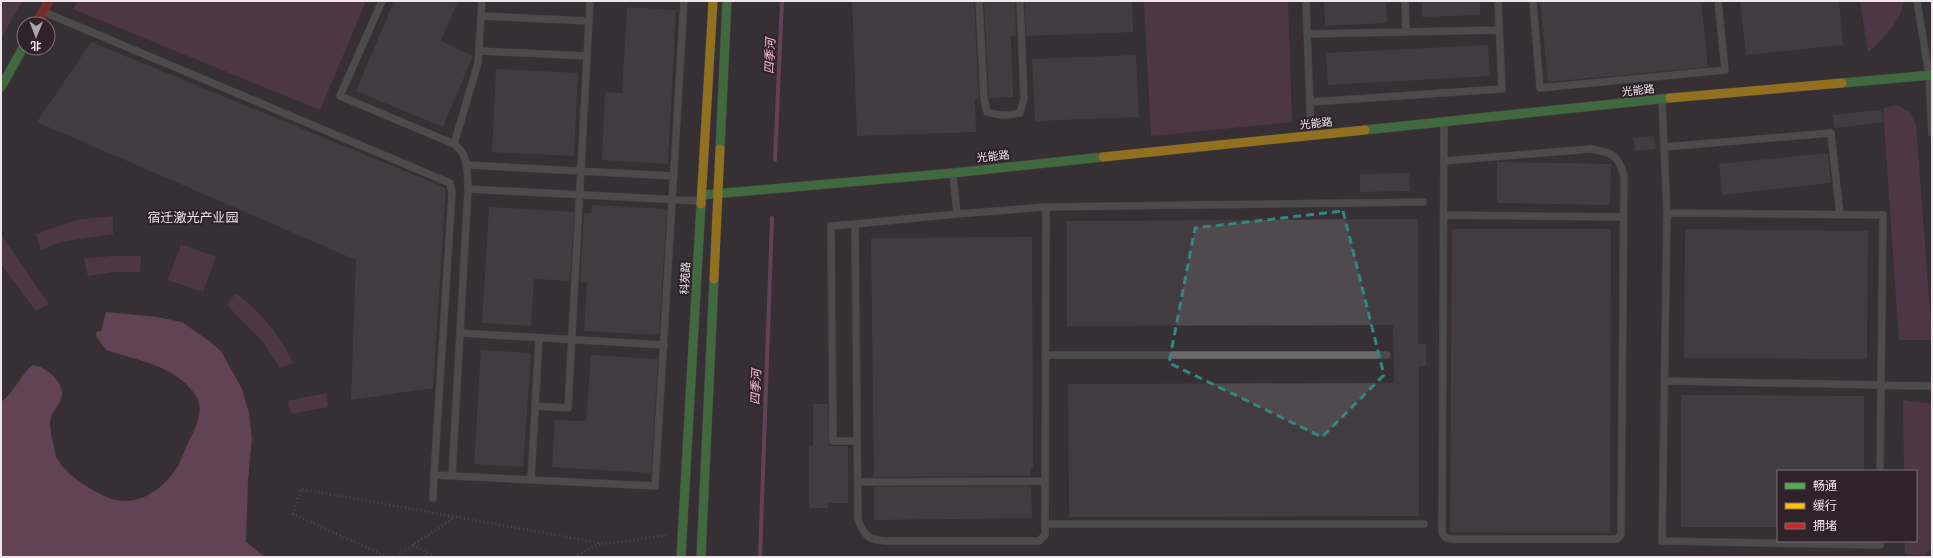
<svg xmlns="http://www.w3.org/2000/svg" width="1933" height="558" font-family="Bitter,'Noto Sans SC',serif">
<rect width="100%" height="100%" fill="#362f33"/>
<path fill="#6c425c" d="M 1,1 L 22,1 L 1,39 Z
M 78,1 L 366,1 L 320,110 L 73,9 Z
M 1144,1 L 1288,1 L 1292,122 L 1151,136 Z
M 1860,1 L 1903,1 C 1902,22 1882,38 1868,53 Z
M 1897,105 L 1909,112 L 1916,124 L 1932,340 L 1899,340 L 1883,108 Z
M 113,216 L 113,234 L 60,242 L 41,250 L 36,234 L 77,220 Z
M 1,235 L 49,304 L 36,311 L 1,264 Z
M 181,244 L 216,257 L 203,292 L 168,280 Z
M 111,256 L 141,256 L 140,272 L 113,272 L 88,276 L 84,259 Z
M 236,293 C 261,313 279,334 293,363 L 280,368 L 264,343 L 227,305 Z
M 326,393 L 328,407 L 291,414 L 288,401 Z
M 1903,400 L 1932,404 L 1932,548 L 1924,555 L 1905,554 L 1905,541 L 1916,541 L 1916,471 L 1904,471 Z"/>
<path fill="#97597f" d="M 106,312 L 157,317 L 182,322 L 209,341 L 221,351 L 242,389 L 249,413 L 252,438 L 248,480 L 246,542 L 265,557 L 1,557 L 1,402 C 14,393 20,375 33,365 C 46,367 60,379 62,392 C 63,403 54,408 51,417 C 49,423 51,432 52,438 C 54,444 54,450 56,456 C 63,474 95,493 112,499 C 135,506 157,493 171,476 C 180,466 183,453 189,441 C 196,427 206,408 194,393 C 172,364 138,361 106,350 L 97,338 L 96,332 L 101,331 Z"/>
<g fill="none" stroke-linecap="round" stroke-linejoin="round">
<path stroke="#97597f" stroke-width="4" d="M 775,160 L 782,1
M 760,557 L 772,218"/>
</g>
<path fill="#504a4e" d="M 394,1 L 458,1 L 441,41 L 473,56 L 443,127 L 356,91 Z
M 852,1 L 974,1 L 979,98 L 975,99 L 976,132 L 857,136 Z
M 984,1 L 1015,1 L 1016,36 L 1011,36 L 1013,97 L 989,98 Z
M 1025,1 L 1132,1 L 1133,32 L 1026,36 Z
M 1324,1 L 1386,1 L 1387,23 L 1325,26 Z
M 1422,1 L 1480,1 L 1480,15 L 1422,17 Z
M 1540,1 L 1701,1 L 1708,67 L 1548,82 Z
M 1740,1 L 1839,1 L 1843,45 L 1746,55 Z
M 627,7 L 676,10 L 668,164 L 602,160 L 605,92 L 622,93 Z
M 91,42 L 446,188 L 433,388 L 351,400 L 356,260 L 37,122 Z
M 1488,45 L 1490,76 L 1328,85 L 1326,53 Z
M 1136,55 L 1139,117 L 1035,121 L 1032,59 Z
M 496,69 L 578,73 L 574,156 L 492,152 Z
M 1881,110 L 1883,122 L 1834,128 L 1833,115 Z
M 1654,136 L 1656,149 L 1635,151 L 1633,138 Z
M 1828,153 L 1831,183 L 1722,195 L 1719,164 Z
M 1497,162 L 1611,164 L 1610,205 L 1497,203 Z
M 1409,173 L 1410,191 L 1360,192 L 1360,174 Z
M 592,205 L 667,209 L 659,335 L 584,331 L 587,282 L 580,282 L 584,213 L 591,213 Z
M 489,207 L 574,212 L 570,281 L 534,279 L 531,326 L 482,323 Z
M 1418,219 L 1418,344 L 1426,344 L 1426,366 L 1419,366 L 1419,516 L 1069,517 L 1068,384 L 1394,383 L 1393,325 L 1067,326 L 1067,221 Z
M 1452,229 L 1611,229 L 1610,533 L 1450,532 Z
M 1685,229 L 1868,231 L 1867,359 L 1684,358 Z
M 1032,237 L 1033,468 L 1031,468 L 1031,476 L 874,477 L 871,238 Z
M 481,350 L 531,353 L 523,467 L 474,464 Z
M 591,355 L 658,359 L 651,473 L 552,467 L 555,420 L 586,421 Z
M 1681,395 L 1864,396 L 1864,471 L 1778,471 L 1778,527 L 1681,527 Z
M 813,404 L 828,404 L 829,446 L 848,446 L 848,503 L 828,503 L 828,508 L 809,508 L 809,446 L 813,446 Z
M 1031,486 L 1032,518 L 874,520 L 874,487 Z"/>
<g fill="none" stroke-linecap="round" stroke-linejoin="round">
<defs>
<path id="lane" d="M 382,1 L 340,96 L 454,144 C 469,154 467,172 468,189 L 452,476 L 655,486 L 684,1
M 979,1 L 984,98 L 987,112 C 998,116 1008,116 1020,113 L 1024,99 L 1020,1
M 1306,1 L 1311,135
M 1405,1 L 1406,32
M 1533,1 L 1540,88 L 1725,70 L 1718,1
M 1917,1 L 1929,75 L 1932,133
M 44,12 L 450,183 L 452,193 L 434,475 L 452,476
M 481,16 L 589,21
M 1307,34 L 1499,30
M 479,51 L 587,56
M 1662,101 L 1667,213 L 1662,541 L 1880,545 L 1880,541
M 1310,102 L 1502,89 L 1498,1
M 454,144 L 478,63 L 482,1
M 1664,147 L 1831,133 L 1840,215
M 1444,161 L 1591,149 C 1612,152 1618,155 1624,176 L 1621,534 L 1617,539 L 1453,539 L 1446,538 L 1442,533 L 1444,122
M 467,165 L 674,176
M 953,175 L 957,214 L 855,224 L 858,520 C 865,536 867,539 884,541 L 1039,541 L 1045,535 L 1046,207 L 957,214
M 468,189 L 700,201
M 1046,207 L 1423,202
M 1667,213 L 1883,215 L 1880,471
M 1444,215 L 1623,217
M 855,224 L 831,226 L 833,441 L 857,441
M 460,333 L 664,345
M 1045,355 L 1387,355
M 1665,381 L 1932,386
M 535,406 L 568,408 L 590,1
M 531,480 L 539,338
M 858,482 L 1045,481
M 433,498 L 434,475
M 1045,524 L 1424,524"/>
<path id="fast" d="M 1842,83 L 1932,75
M 1,87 L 24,46
M 1365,130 L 1670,98
M 720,149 L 727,1
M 702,195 L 953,173 L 1103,157
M 681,557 L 701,204
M 701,557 L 714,279"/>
<path id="slow" d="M 1670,98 L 1842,83
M 1103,157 L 1365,130
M 701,204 L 713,1
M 714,279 L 720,149"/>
<path id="jam" d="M 36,24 L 49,1"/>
</defs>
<use href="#lane" stroke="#534d50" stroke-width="8"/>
<use href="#fast" stroke="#534d50" stroke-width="10"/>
<use href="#slow" stroke="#534d50" stroke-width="10"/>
<use href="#jam" stroke="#534d50" stroke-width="10"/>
<path stroke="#686567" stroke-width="2.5" stroke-dasharray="1 3" stroke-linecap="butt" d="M 413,545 L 436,557
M 388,557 L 293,514 L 301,489 L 606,544 L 667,535
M 395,557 L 455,517
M 574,557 L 601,543"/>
<use href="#lane" stroke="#696a6a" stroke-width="7"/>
<use href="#fast" stroke="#4caf50" stroke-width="9"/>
<use href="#slow" stroke="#ffc107" stroke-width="9"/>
<use href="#jam" stroke="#c62828" stroke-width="9"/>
</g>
<path d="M0 0H1933V558H0ZM 1343,211 L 1384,375 L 1322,437 L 1169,363 L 1195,228 Z" fill="#362f33" fill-opacity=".55" fill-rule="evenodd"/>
<path fill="none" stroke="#318781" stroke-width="3" stroke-dasharray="8 5" stroke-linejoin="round" d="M 1343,211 L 1384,375 L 1322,437 L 1169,363 L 1195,228 Z"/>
<g text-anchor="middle" stroke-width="4" stroke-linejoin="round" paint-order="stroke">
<g font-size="11" fill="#efe5ea" stroke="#2f2229">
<text transform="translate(1638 90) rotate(-6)" y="4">光能路</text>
<text transform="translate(1316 123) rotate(-6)" y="4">光能路</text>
<text transform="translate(993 156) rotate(-6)" y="4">光能路</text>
<text transform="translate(685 278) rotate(-87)" y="4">科苑路</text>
</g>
<g font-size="12" font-style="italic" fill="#fbc0e1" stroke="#2f2229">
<text transform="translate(770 56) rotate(-88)" y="4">四季河</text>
<text transform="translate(756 387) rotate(-88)" y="4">四季河</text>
</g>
<g font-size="13" fill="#efe5ea" stroke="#2f2229">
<text x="193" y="222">宿迁激光产业园</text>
</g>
</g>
<rect width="1933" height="558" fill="none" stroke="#efe5ea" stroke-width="4"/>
<rect x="1777" y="470" width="140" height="72" fill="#2f2229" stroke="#7c7076"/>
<rect x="1785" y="483" width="20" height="6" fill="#4caf50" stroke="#7c7076"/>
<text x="1813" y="490" font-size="12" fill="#efe5ea">畅通</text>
<rect x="1785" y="503" width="20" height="6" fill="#ffc107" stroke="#7c7076"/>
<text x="1813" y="510" font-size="12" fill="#efe5ea">缓行</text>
<rect x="1785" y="523" width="20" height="6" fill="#c62828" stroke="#7c7076"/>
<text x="1813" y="530" font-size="12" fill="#efe5ea">拥堵</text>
<g transform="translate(36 36) rotate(181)"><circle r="19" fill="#2f2229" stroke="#7c7076"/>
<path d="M0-3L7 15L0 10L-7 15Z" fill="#aea5aa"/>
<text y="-6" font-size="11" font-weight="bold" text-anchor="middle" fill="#efe5ea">北</text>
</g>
</svg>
